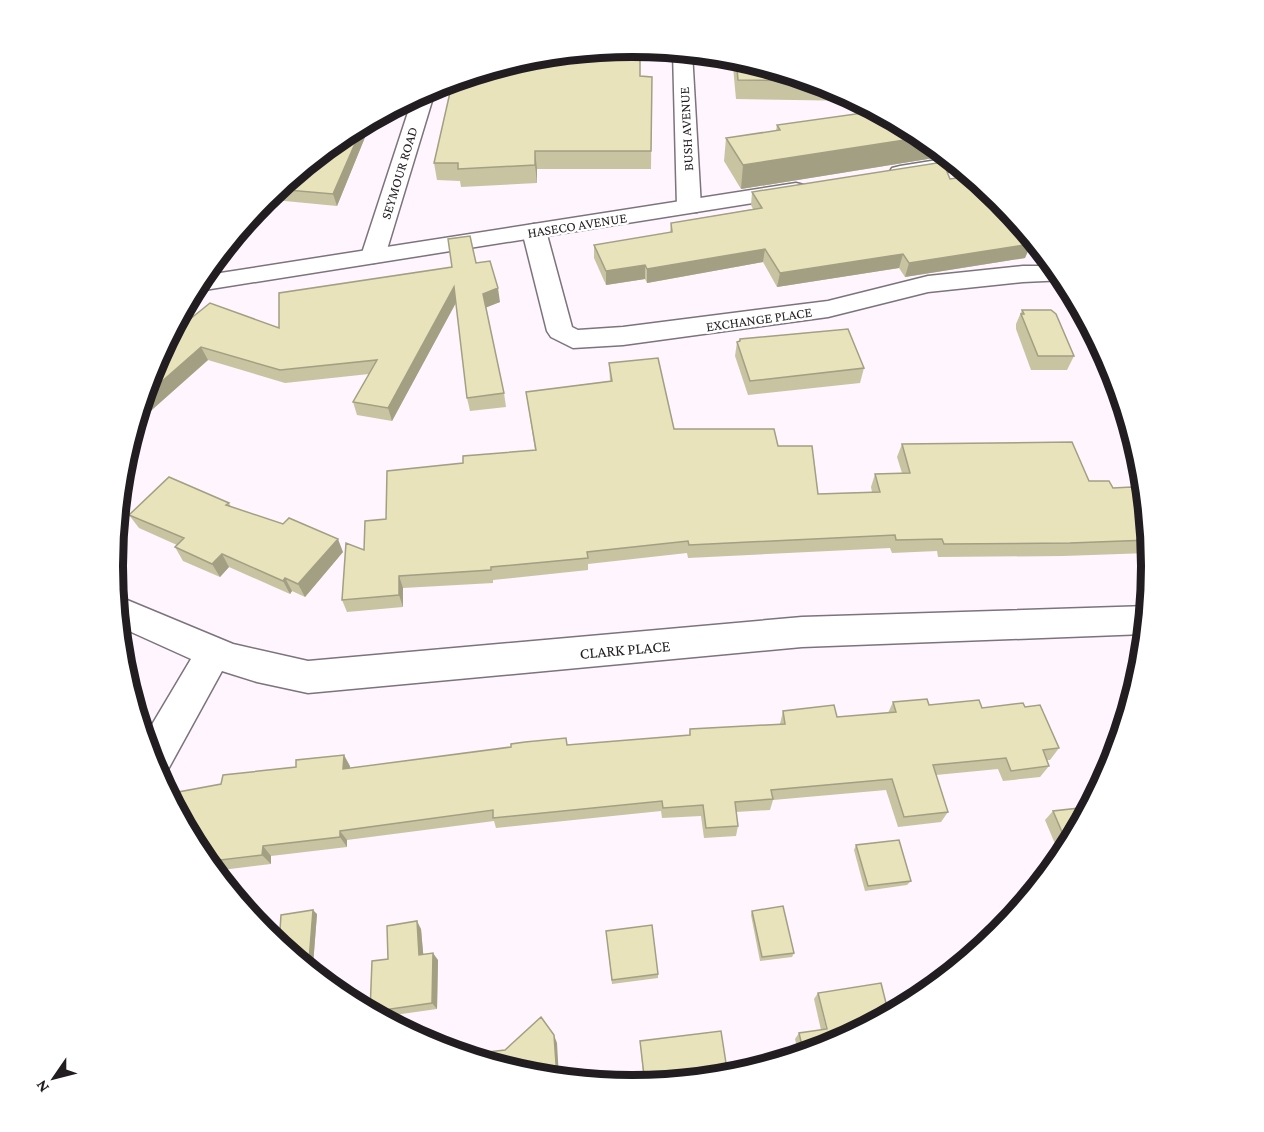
<svg xmlns="http://www.w3.org/2000/svg" width="1264" height="1132" font-family="'Crimson Pro',serif">
<rect width="100%" height="100%" fill="#fef5fe"/>
<g fill="none" stroke-linecap="round" stroke-linejoin="round">
<defs>
<path id="minor" d="M 673,51 L 692,52 L 701,207 L 697,212 L 681,212 L 677,207 Z
M 432,87 L 435,91 L 385,256 L 382,261 L 373,263 L 364,261 L 361,256 L 413,97 Z
M 534,224 L 542,226 L 546,231 L 572,327 L 578,330 L 623,327 L 828,301 L 928,276 L 1023,266 L 1055,266 L 1066,280 L 1023,282 L 928,292 L 828,317 L 623,345 L 573,348 L 551,337 L 547,331 L 522,231 L 526,226 Z
M 115,595 L 233,644 L 308,661 L 802,617 L 1148,606 L 1145,634 L 802,647 L 308,693 L 257,682 L 222,671 L 165,775 L 159,777 L 144,738 L 191,659 L 118,626 Z"/>
<path id="tertiary" d="M 950,158 L 963,169 L 900,180 L 892,178 L 889,173 L 892,168 L 900,166 Z
M 796,183 L 804,185 L 807,190 L 804,195 L 192,292 L 201,276 Z"/>
</defs>
<use href="#minor" stroke="#7c737b" stroke-width="3"/>
<use href="#tertiary" stroke="#7c737b" stroke-width="3"/>
<use href="#minor" fill="#fff" fill-rule="evenodd"/>
<use href="#tertiary" fill="#fff" fill-rule="evenodd"/>
</g>
<path fill="#c8c3a1" d="M 732,56 L 831,86 L 858,101 L 736,99 Z
M 640,76 L 652,77 L 651,169 L 537,169 L 537,183 L 461,187 L 460,181 L 437,180 L 434,163 L 459,88 Z
M 370,125 L 337,206 L 264,199 L 344,134 Z
M 777,125 L 921,134 L 937,147 L 934,158 L 741,189 L 724,161 L 726,138 L 776,131 Z
M 950,179 L 1031,244 L 1025,258 L 905,277 L 899,268 L 777,287 L 763,262 L 647,283 L 645,279 L 606,285 L 594,258 L 594,245 L 670,233 L 671,223 L 753,209 L 751,205 L 752,192 Z
M 476,263 L 500,302 L 486,307 L 504,393 L 506,407 L 470,411 L 467,398 L 456,302 L 392,421 L 357,415 L 353,402 L 369,374 L 285,383 L 208,360 L 145,416 L 138,413 L 152,367 L 169,336 L 279,328 Z
M 1022,310 L 1074,356 L 1067,370 L 1031,370 L 1016,329 L 1016,324 Z
M 740,339 L 864,368 L 860,383 L 748,395 L 735,356 L 737,342 L 739,341 Z
M 609,363 L 674,429 L 778,446 L 818,494 L 872,492 L 871,487 L 875,474 L 902,473 L 897,457 L 902,444 L 1089,481 L 1113,488 L 1134,490 L 1144,490 L 1150,551 L 1148,553 L 1063,556 L 938,557 L 937,551 L 892,553 L 890,548 L 688,558 L 687,553 L 588,564 L 588,570 L 493,580 L 493,583 L 403,588 L 403,607 L 347,612 L 342,600 L 364,550 L 386,519 L 463,463 L 535,450 L 526,392 L 610,381 Z
M 229,503 L 231,507 L 343,552 L 305,597 L 292,591 L 290,594 L 229,567 L 220,577 L 183,561 L 175,547 L 177,545 L 139,528 L 129,515 Z
M 893,702 L 929,705 L 982,708 L 1025,707 L 1059,748 L 1050,760 L 1047,760 L 1049,766 L 1040,777 L 1003,781 L 998,769 L 936,775 L 948,812 L 941,822 L 898,827 L 886,790 L 773,800 L 770,810 L 736,812 L 738,826 L 736,836 L 704,838 L 701,816 L 662,818 L 661,811 L 496,828 L 494,821 L 347,840 L 347,847 L 271,856 L 271,864 L 222,870 L 214,863 L 207,864 L 200,854 L 171,801 L 350,766 L 350,768 L 567,745 L 689,735 L 690,729 L 780,724 L 783,711 L 837,717 L 888,713 Z
M 1089,807 L 1064,855 L 1061,858 L 1045,820 L 1053,811 Z
M 856,845 L 911,881 L 907,885 L 865,891 L 854,850 Z
M 752,911 L 794,953 L 792,957 L 760,961 L 751,915 Z
M 317,914 L 313,965 L 304,966 L 279,945 Z
M 421,929 L 423,954 L 438,960 L 437,1009 L 380,1017 L 370,1012 L 388,959 Z
M 606,931 L 658,974 L 658,978 L 612,984 Z
M 818,993 L 830,1046 L 799,1056 L 795,1039 L 799,1033 L 821,1030 L 814,999 Z
M 640,1041 L 728,1076 L 644,1084 Z"/>
<path fill="#a29f83" d="M 373,118 L 370,125 L 337,206 L 333,194 L 364,123 Z
M 924,137 L 937,147 L 934,158 L 741,189 L 743,165 Z
M 535,151 L 537,169 L 537,183 L 535,165 Z
M 1031,244 L 1025,258 L 905,277 L 909,263 Z
M 765,249 L 763,262 L 647,283 L 647,269 Z
M 903,254 L 899,268 L 777,287 L 780,273 Z
M 645,265 L 645,279 L 606,285 L 606,271 Z
M 454,287 L 457,301 L 392,421 L 388,408 Z
M 498,288 L 500,302 L 485,308 L 483,294 Z
M 201,347 L 208,360 L 145,416 L 140,407 L 143,398 Z
M 338,539 L 343,552 L 305,597 L 298,584 Z
M 222,554 L 229,567 L 220,577 L 212,564 Z
M 399,576 L 403,588 L 403,607 L 399,595 Z
M 285,578 L 292,591 L 290,594 L 283,581 Z
M 344,755 L 350,766 L 349,779 L 343,769 Z
M 340,831 L 347,840 L 347,847 L 340,837 Z
M 263,846 L 271,856 L 271,864 L 262,855 Z
M 313,910 L 317,914 L 313,965 L 309,961 Z
M 417,921 L 421,929 L 424,962 L 419,955 Z
M 433,953 L 438,960 L 437,1009 L 432,1003 Z
M 554,1035 L 557,1043 L 559,1078 L 557,1078 Z"/>
<path fill="#e8e3bb" stroke="#a29f83" stroke-width="1.5" d="M 632,46 L 640,47 L 640,76 L 652,77 L 651,151 L 535,151 L 535,165 L 458,169 L 458,163 L 434,163 L 451,88 L 459,88 L 462,77 L 531,56 Z
M 736,57 L 814,81 L 738,80 Z
M 877,111 L 921,134 L 924,137 L 743,165 L 726,138 L 780,130 L 777,125 Z
M 364,123 L 333,194 L 276,189 L 344,134 Z
M 943,162 L 950,179 L 972,176 L 1000,199 L 1023,228 L 1031,244 L 909,263 L 903,254 L 780,273 L 765,249 L 647,269 L 645,265 L 606,271 L 594,245 L 672,232 L 671,223 L 762,208 L 752,192 Z
M 470,236 L 476,263 L 490,261 L 498,288 L 483,294 L 504,393 L 467,398 L 454,287 L 388,408 L 353,402 L 377,360 L 280,370 L 201,347 L 143,398 L 152,367 L 169,336 L 210,303 L 279,328 L 279,293 L 452,267 L 448,239 Z
M 1022,310 L 1051,310 L 1056,314 L 1074,356 L 1038,356 L 1021,314 L 1024,314 Z
M 848,329 L 864,368 L 750,381 L 737,342 L 740,341 L 740,339 Z
M 658,358 L 674,429 L 774,429 L 778,446 L 812,446 L 818,494 L 880,492 L 875,474 L 910,473 L 902,444 L 1072,442 L 1089,481 L 1109,481 L 1113,488 L 1132,487 L 1134,490 L 1144,490 L 1149,540 L 1070,543 L 944,544 L 942,539 L 896,540 L 895,535 L 689,545 L 688,541 L 587,552 L 588,558 L 491,567 L 491,570 L 399,576 L 399,595 L 342,600 L 346,543 L 364,550 L 365,521 L 386,519 L 387,471 L 463,463 L 463,456 L 536,450 L 526,392 L 612,381 L 609,363 Z
M 169,477 L 229,503 L 226,505 L 283,524 L 289,518 L 338,539 L 298,584 L 285,578 L 283,581 L 222,554 L 212,564 L 175,547 L 184,538 L 129,515 Z
M 927,699 L 929,705 L 979,700 L 982,708 L 1023,703 L 1025,707 L 1040,705 L 1059,748 L 1043,750 L 1049,766 L 1011,771 L 1006,758 L 933,765 L 948,812 L 904,817 L 892,779 L 771,790 L 773,799 L 735,802 L 738,826 L 706,828 L 703,805 L 663,808 L 662,801 L 493,818 L 493,810 L 340,831 L 340,837 L 263,846 L 262,855 L 212,861 L 213,852 L 200,854 L 171,801 L 173,793 L 221,784 L 223,775 L 296,767 L 296,760 L 344,755 L 343,769 L 511,747 L 511,744 L 525,742 L 566,738 L 567,745 L 690,735 L 690,729 L 785,724 L 783,711 L 834,705 L 837,717 L 896,712 L 893,702 Z
M 1089,807 L 1068,846 L 1053,811 Z
M 899,840 L 911,881 L 868,886 L 856,845 Z
M 783,906 L 794,953 L 762,957 L 752,911 Z
M 313,910 L 309,961 L 300,962 L 279,945 L 281,915 Z
M 417,921 L 419,955 L 433,953 L 432,1003 L 370,1012 L 372,961 L 388,959 L 387,926 Z
M 652,925 L 658,974 L 612,980 L 606,931 Z
M 881,983 L 889,1015 L 830,1046 L 804,1054 L 799,1033 L 827,1029 L 818,993 Z
M 541,1017 L 554,1035 L 557,1078 L 530,1075 L 462,1055 L 505,1050 Z
M 721,1031 L 728,1076 L 645,1084 L 640,1041 Z"/>
<g text-anchor="middle" stroke-width="5" stroke-linejoin="round" paint-order="stroke">
<g font-size="14" fill="#211d20" stroke="#fff">
<text transform="translate(686 129) rotate(-93)" y="5">BUSH AVENUE</text>
<text transform="translate(399 173) rotate(-73)" y="5">SEYMOUR ROAD</text>
<text transform="translate(577 225) rotate(-9)" y="5">HASECO AVENUE</text>
<text transform="translate(759 319) rotate(-8)" y="5">EXCHANGE PLACE</text>
</g>
<g font-size="16" fill="#211d20" stroke="#fff">
<text transform="translate(625 649) rotate(-5)" y="6">CLARK PLACE</text>
</g>
</g>
<path d="M0 0H1264V1132H0ZM123 566a509 509 0 1 1 1018 0a509 509 0 1 1-1018 0Z" fill="#fff" fill-rule="evenodd"/>
<path fill="none" stroke="#211d20" stroke-width="8" d="M123 566a509 509 0 1 1 1018 0a509 509 0 1 1-1018 0Z"/>
<g transform="translate(54 1078) rotate(235)" stroke="#ffffff" stroke-width="4.5" paint-order="stroke">
<path d="M0-4.5L10 22L0 15L-10 22Z" fill="#211d20"/>
<text y="-9" font-size="16" font-weight="bold" text-anchor="middle" fill="#211d20">N</text>
</g>
</svg>
